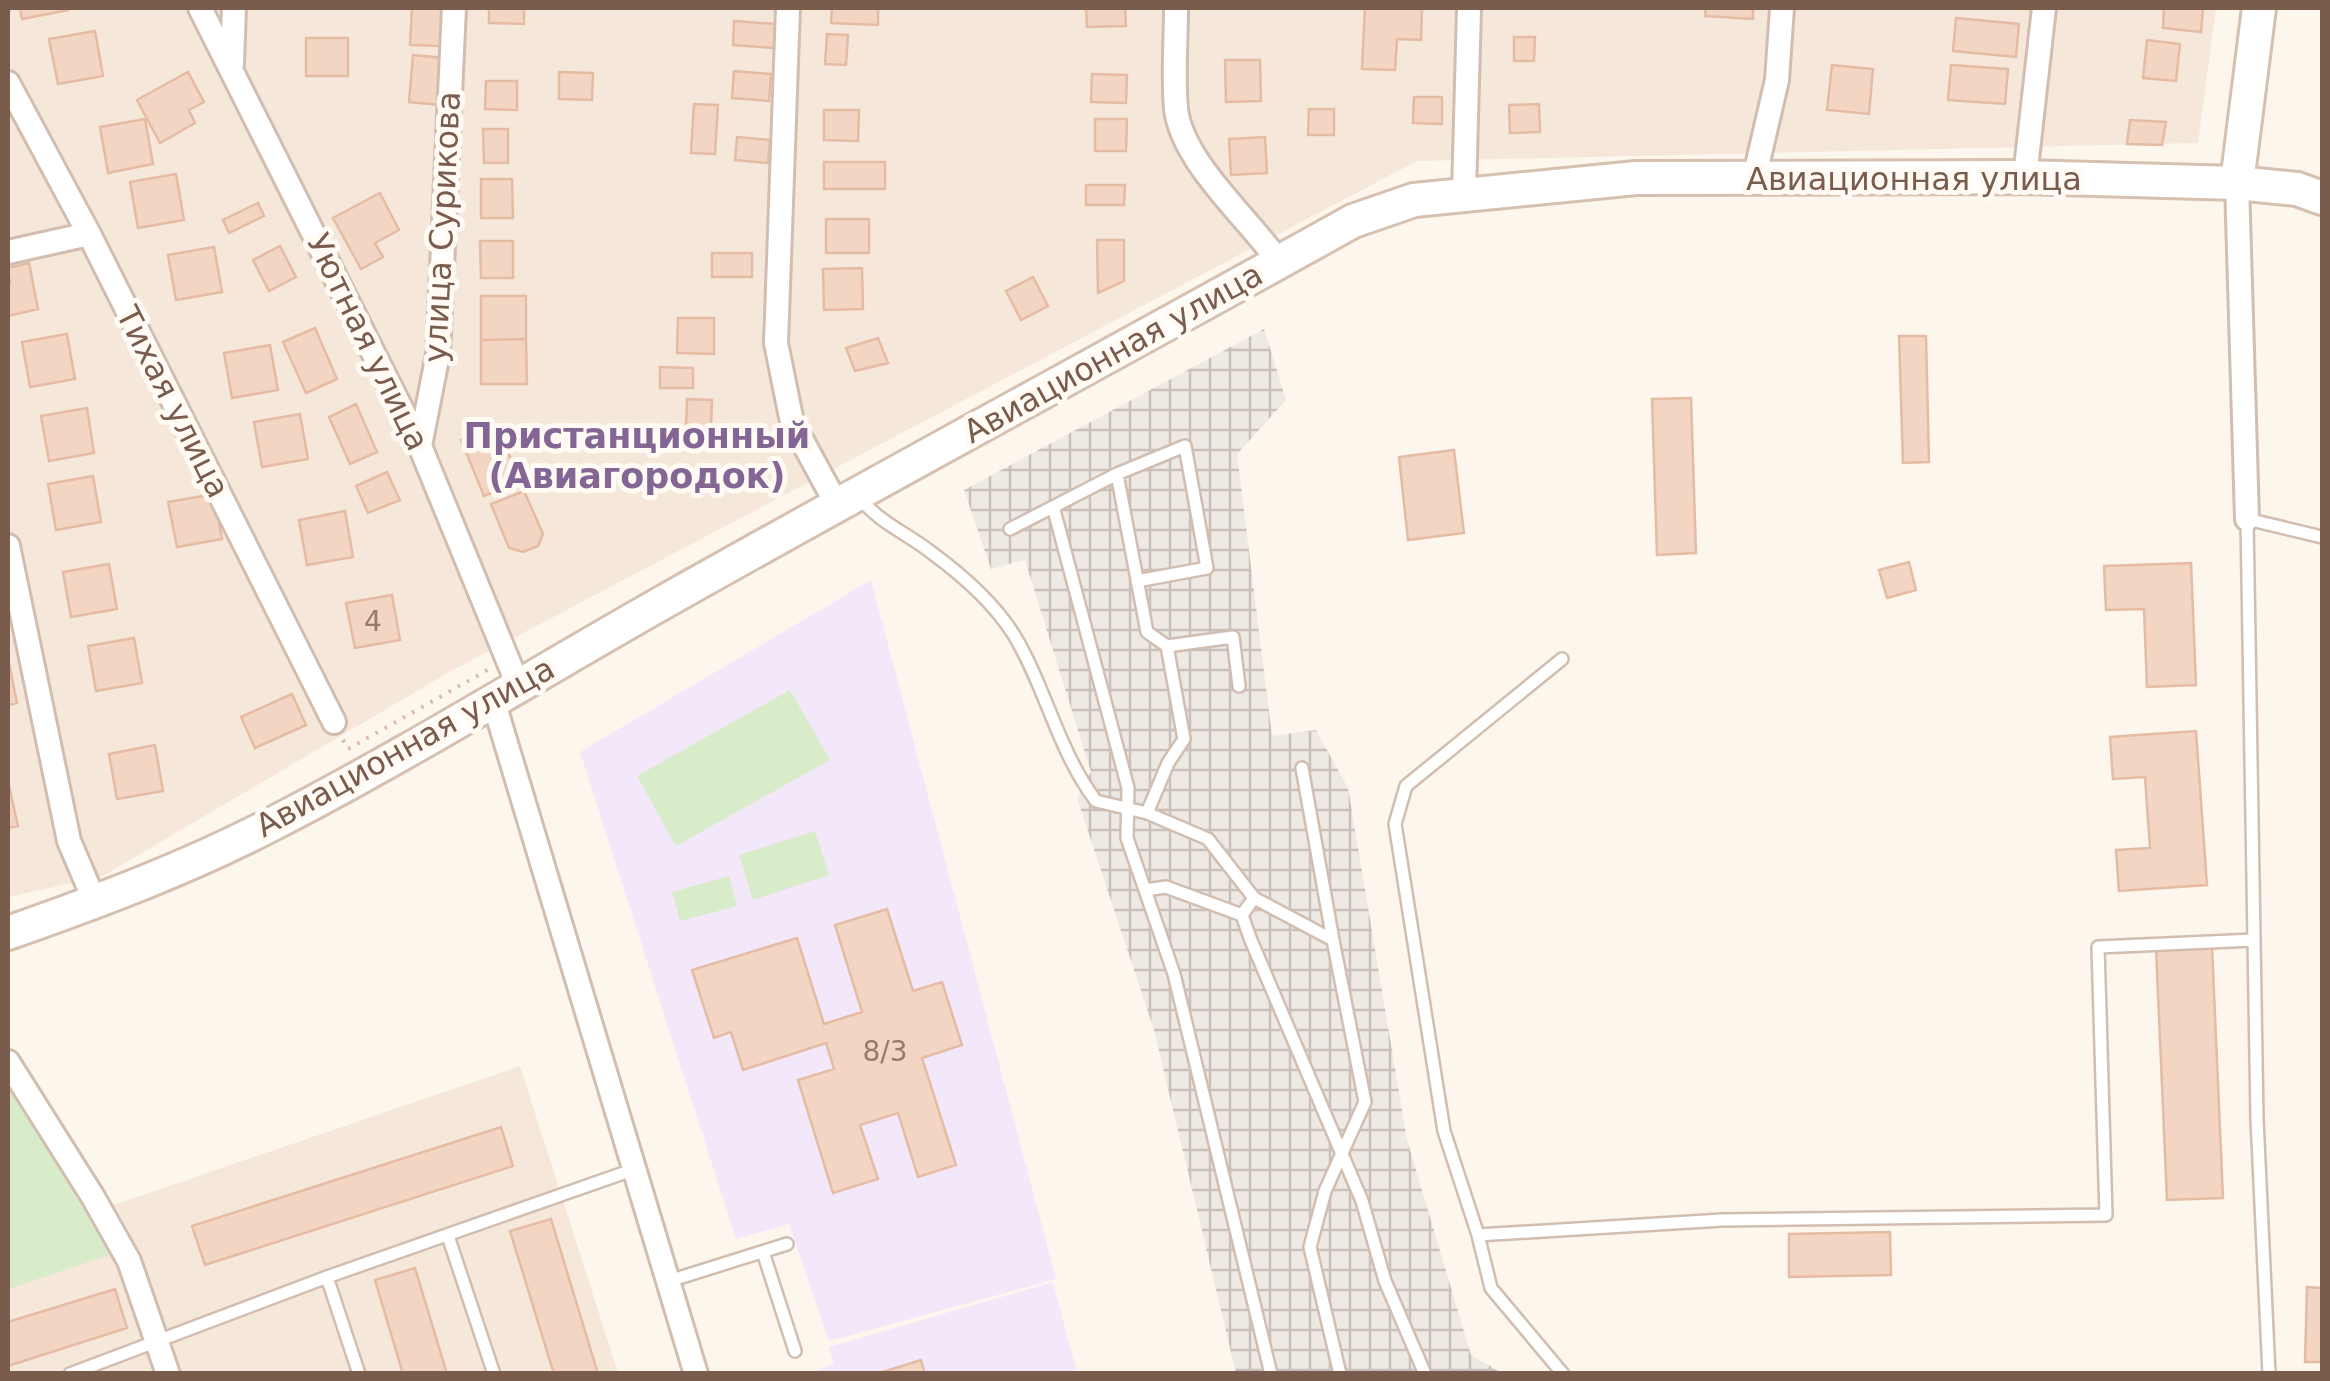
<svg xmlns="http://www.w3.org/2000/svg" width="2330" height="1381" font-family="'DejaVu Sans',sans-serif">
<defs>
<pattern id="industrial-grid" width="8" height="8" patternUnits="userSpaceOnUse" patternTransform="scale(2.5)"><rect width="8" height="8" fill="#efe9e4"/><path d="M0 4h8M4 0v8" fill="none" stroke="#c7c0bb"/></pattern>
</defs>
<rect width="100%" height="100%" fill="#fdf6ec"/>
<path fill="#f5e8da" d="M 8,8 L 2216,8 L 2198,143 L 1417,161 L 451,671 L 101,877 L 8,897 Z
M 520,1066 L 618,1373 L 8,1373 L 8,1241 Z"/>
<path fill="url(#industrial-grid)" d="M 1264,329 L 1286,400 L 1237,454 L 1272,736 L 1316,730 L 1348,788 L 1407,1140 L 1471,1355 L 1502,1373 L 1236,1373 L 1154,1030 L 1077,798 L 1091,772 L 1025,560 L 991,569 L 964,490 Z"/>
<path fill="#f3e8fa" d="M 871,580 L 1056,1279 L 829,1341 L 789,1224 L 736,1239 L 580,752 Z
M 1053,1282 L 1077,1373 L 807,1374 L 834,1364 L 829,1347 Z"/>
<path fill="#d8ecc9" d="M 790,690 L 830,760 L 676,846 L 637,776 Z
M 815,831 L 829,875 L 753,900 L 739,855 Z
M 729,876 L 737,906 L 680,921 L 672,892 Z
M 8,1086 L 112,1254 L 8,1289 Z"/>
<path fill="#f3d5c3" stroke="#e6bba3" stroke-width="2.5" d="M 20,8 L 67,8 L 68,10 L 22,19 Z
M 412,8 L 442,8 L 440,46 L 410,45 Z
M 489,8 L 524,8 L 524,24 L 489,23 Z
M 832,8 L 878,8 L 878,25 L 831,23 Z
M 1086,8 L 1125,8 L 1126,26 L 1087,27 Z
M 1365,8 L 1422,9 L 1421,40 L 1397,39 L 1395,70 L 1362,69 Z
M 1706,8 L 1753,8 L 1753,19 L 1705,16 Z
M 2164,8 L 2203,8 L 2201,32 L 2163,28 Z
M 1956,18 L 2019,24 L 2016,57 L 1953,51 Z
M 734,21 L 775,24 L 774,48 L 733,45 Z
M 95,31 L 103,76 L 58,84 L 49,39 Z
M 827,34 L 848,35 L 846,65 L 825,64 Z
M 1514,37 L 1535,37 L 1534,61 L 1514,61 Z
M 306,38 L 348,38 L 348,76 L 306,76 Z
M 2147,40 L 2180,44 L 2176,81 L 2143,78 Z
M 413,55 L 444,58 L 440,105 L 409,102 Z
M 1225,60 L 1260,60 L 1261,101 L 1226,102 Z
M 1832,65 L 1873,69 L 1869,114 L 1827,110 Z
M 1951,65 L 2008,69 L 2005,104 L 1948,100 Z
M 734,71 L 771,74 L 769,101 L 732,98 Z
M 188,72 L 204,102 L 189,110 L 195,123 L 160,143 L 137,100 Z
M 559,72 L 593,73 L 592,100 L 559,99 Z
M 1092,74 L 1127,75 L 1126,103 L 1091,102 Z
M 486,81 L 517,81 L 517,110 L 485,109 Z
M 1414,97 L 1442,97 L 1442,124 L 1413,123 Z
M 694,104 L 718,105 L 715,154 L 691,153 Z
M 1539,104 L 1540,132 L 1510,133 L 1509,105 Z
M 1309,109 L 1334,109 L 1334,135 L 1308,135 Z
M 824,110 L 859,110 L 858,141 L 824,140 Z
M 145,119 L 153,164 L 108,173 L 100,127 Z
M 1095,119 L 1127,119 L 1126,151 L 1095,151 Z
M 2130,120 L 2166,122 L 2162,145 L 2127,144 Z
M 483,129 L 508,129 L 508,163 L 484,163 Z
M 737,137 L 770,140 L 768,163 L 735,160 Z
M 1265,137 L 1267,173 L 1231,175 L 1229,139 Z
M 824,162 L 885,162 L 885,189 L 824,189 Z
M 176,174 L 184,220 L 138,228 L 130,182 Z
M 481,179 L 512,179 L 513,218 L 481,218 Z
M 1086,185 L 1125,185 L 1124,205 L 1086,205 Z
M 380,193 L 399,230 L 375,243 L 383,257 L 361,269 L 333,218 Z
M 258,203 L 264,216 L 229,233 L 223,220 Z
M 826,219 L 869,219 L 869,253 L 826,253 Z
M 1097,240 L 1124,240 L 1124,281 L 1098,293 Z
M 480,241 L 513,241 L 513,278 L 481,278 Z
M 280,246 L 296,277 L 269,291 L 253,260 Z
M 214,247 L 222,292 L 176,300 L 168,255 Z
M 712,253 L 752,253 L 752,277 L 712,277 Z
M 29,263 L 38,309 L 8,316 L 8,283 L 10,283 L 8,268 Z
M 862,268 L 863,309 L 824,310 L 823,269 Z
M 1033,277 L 1048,306 L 1021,320 L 1006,291 Z
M 481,296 L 526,296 L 526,339 L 481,340 Z
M 678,318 L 714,318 L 714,354 L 677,353 Z
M 315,328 L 337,379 L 306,393 L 283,342 Z
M 67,334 L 75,379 L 30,387 L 22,342 Z
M 1899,336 L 1926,336 L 1929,462 L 1903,463 Z
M 878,338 L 888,363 L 855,371 L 846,348 Z
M 526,339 L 527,384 L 481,384 L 481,340 Z
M 270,345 L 278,390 L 232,398 L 224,353 Z
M 660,367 L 693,368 L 693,388 L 660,388 Z
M 1691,398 L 1696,553 L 1657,555 L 1652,399 Z
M 687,399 L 712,400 L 711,429 L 686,428 Z
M 356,404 L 377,452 L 350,464 L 329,417 Z
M 87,408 L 94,453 L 49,461 L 41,416 Z
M 300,414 L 308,459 L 262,467 L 254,422 Z
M 497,425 L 520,481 L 484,496 L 461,440 Z
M 1454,450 L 1464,533 L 1408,540 L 1399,457 Z
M 387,472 L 400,500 L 368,513 L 356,486 Z
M 93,476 L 101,522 L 56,530 L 48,484 Z
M 524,491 L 543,534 L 538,546 L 523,552 L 509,548 L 491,504 Z
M 214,494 L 222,539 L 177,547 L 168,502 Z
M 345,511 L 353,557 L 307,565 L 299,520 Z
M 1909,562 L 1916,590 L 1887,598 L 1879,570 Z
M 2191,563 L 2196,685 L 2147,687 L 2144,609 L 2106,610 L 2104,566 Z
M 109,564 L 117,609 L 71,617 L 63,572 Z
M 392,595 L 400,640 L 355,648 L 346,603 Z
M 134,638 L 142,683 L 96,691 L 88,646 Z
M 8,658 L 17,703 L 8,705 Z
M 292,694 L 306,725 L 255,748 L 241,717 Z
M 2196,731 L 2207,885 L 2119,891 L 2116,850 L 2150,848 L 2145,777 L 2113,779 L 2110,737 Z
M 155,745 L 163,791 L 117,799 L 109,754 Z
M 8,781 L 18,826 L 8,828 Z
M 887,909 L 913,991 L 942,982 L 962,1045 L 922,1058 L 956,1165 L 918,1177 L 898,1113 L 860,1125 L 878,1179 L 833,1193 L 798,1080 L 834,1069 L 826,1043 L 743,1070 L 731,1032 L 714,1038 L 692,970 L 797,938 L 824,1024 L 862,1012 L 835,925 Z
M 2212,946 L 2223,1198 L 2167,1200 L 2156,948 Z
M 501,1127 L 513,1166 L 205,1265 L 192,1226 Z
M 551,1219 L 598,1374 L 554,1374 L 510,1231 Z
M 1890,1232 L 1891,1275 L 1789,1277 L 1789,1234 Z
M 415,1268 L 447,1374 L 403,1374 L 375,1280 Z
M 2307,1287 L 2322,1288 L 2322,1362 L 2305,1362 Z
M 115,1289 L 127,1328 L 8,1366 L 8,1322 Z
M 921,1360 L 925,1374 L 876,1374 Z"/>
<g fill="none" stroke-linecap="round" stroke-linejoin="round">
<defs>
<path id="lane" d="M 859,497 C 879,523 907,533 932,553 C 962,575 994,603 1014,635 C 1046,688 1058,751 1096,801 L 1147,813 L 1208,839 L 1254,898 L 1333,940 L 1365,1102 L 1325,1191 L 1310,1247 L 1340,1374
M 1054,510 L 1128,788 L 1127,838 L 1174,974 L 1271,1374
M 1010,529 L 1117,474
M 1137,581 L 1207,568 L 1185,446 L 1117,474 L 1147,632 L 1167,646
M 1562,659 L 1406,786 L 1395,824 L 1444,1131 L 1478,1235 L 1491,1288 L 1563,1374
M 1302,768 L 1333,940
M 1147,813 L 1168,763 L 1184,739 L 1167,646 L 1233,637 L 1239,686
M 1145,890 L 1166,887 L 1242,915
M 1254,898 L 1242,915 L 1250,938 L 1362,1201 L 1385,1281 L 1425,1374
M 1478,1235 L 1722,1220 L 2106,1215 L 2098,947 L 2254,940
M 448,1236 L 494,1374
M 763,1252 L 795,1351
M 327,1277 L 359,1374
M 669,1281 L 787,1244
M 70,1374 L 327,1277 L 635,1169
M 2269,1374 L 2257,1119 L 2247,519 L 2322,537"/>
<path id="street" d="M 200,8 L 420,446 L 518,685
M 788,8 L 776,343 L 792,422 L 837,505
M 1176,8 C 1176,41 1173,76 1176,109 C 1182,162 1249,219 1279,262
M 232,64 L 234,8
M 8,83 L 89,234 L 334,722
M 2025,177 L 2044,8
M 1754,179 L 1777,80 L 1782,8
M 2237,183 L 2247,519
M 1464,193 L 1469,8
M 8,252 L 89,234
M 420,446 L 438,354 L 454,8
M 8,546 L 69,841 L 95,902
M 493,700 L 696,1374
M 8,1062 L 93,1197 L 129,1261 L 168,1374"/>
<path id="secondary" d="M 2237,183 L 2259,8
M 8,933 C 99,901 190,867 276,822 C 410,753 538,673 669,599 C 896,471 1125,348 1353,221 L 1414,200 L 1636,178 L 2025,177 L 2237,183 L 2297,189 L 2322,198"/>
</defs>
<use href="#lane" stroke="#d1beb0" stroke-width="16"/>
<use href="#street" stroke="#d1beb0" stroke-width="28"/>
<use href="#secondary" stroke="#d6c0b0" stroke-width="38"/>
<path stroke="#d9b8a5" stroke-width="4" stroke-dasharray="2.5 8" stroke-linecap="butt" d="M 343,740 L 348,749 L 491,668"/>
<use href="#lane" stroke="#fff" stroke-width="11"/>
<use href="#street" stroke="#fff" stroke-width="22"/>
<use href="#secondary" stroke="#fff" stroke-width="32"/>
</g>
<g text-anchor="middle" stroke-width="10" stroke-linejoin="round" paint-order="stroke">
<g font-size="28" fill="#987a6a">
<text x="373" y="631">4</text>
<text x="885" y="1061">8/3</text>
</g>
<g font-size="32" fill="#7a5c4d" stroke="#fffaf3">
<text x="1914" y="190">Авиационная улица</text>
<text transform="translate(442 227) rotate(-87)" y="11">улица Сурикова</text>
<text transform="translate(368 342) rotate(64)" y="11">Уютная улица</text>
<text transform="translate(1113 353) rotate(-29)" y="11">Авиационная улица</text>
<text transform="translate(173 402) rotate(63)" y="11">Тихая улица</text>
<text transform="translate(405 747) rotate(-29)" y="11">Авиационная улица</text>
</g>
<g font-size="35" font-weight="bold" fill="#846695" stroke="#fffaf3">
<text x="637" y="448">Пристанционный<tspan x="637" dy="40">(Авиагородок)</tspan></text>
</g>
</g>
<rect width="2330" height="1381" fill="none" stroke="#7a5c4d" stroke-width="20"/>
</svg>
